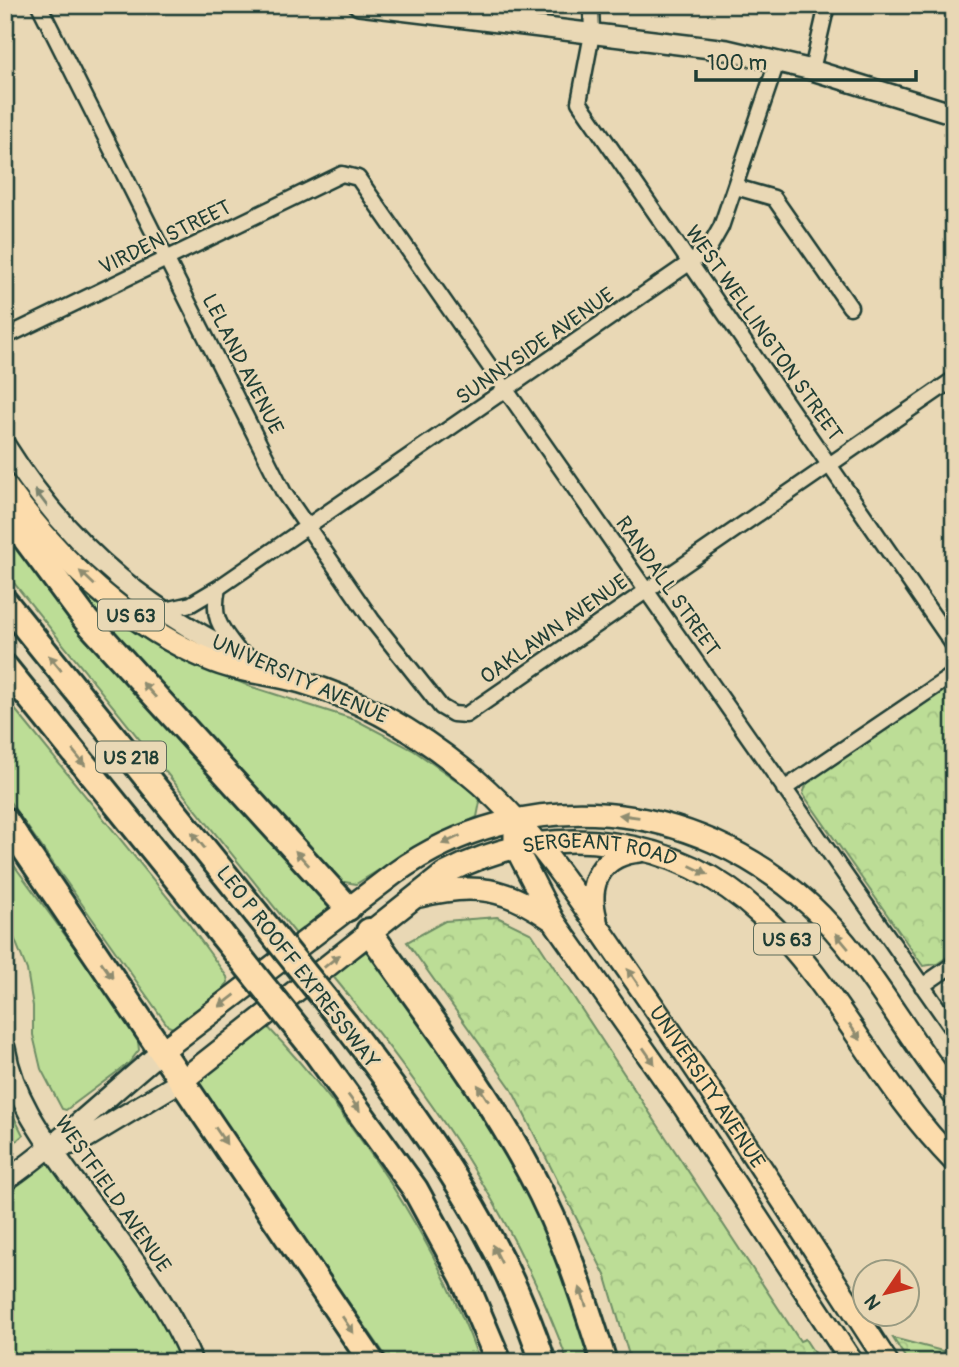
<svg xmlns="http://www.w3.org/2000/svg" width="959" height="1367" font-family="Pangolin,sans-serif">
<defs>
<pattern id="forest-crowns" width="20" height="18" patternUnits="userSpaceOnUse" patternTransform="scale(1.75)"><rect width="20" height="18" fill="#bcdd96"/><path d="M2 6a3 3 0 1 1 6 0M12 15a3 3 0 1 1 6 0" fill="none" stroke="#a1bf82"/></pattern>
</defs>
<rect width="100%" height="100%" fill="#e9d8b5"/>
<filter id="ink" filterUnits="userSpaceOnUse"><feTurbulence type="fractalNoise" baseFrequency=".0143" numOctaves="2"/><feDisplacementMap in="SourceGraphic" scale="14" xChannelSelector="R" yChannelSelector="G"/><feConvolveMatrix kernelMatrix="1 2 1 2 8 2 1 2 1" color-interpolation-filters="sRGB"/></filter>
<g filter="url(#ink)">
<path fill="#bcdd96" stroke="#6e8d65" stroke-width="2" d="M 5,520 L 333,905 L 296,934 L 5,572 Z
M 43,547 L 192,662 L 249,686 L 356,720 L 413,750 L 473,792 L 480,802 L 477,817 L 417,847 L 356,884 L 339,881 L 119,648 Z
M 5,697 L 186,920 L 227,977 L 228,982 L 223,989 L 173,1028 L 168,1026 L 5,795 Z
M 5,853 L 137,1033 L 139,1050 L 129,1063 L 66,1110 L 62,1109 L 41,1069 L 33,1035 L 33,1006 L 27,970 L 5,915 Z
M 370,949 L 463,1073 L 524,1176 L 596,1362 L 568,1362 C 513,1212 432,1097 332,975 Z
M 265,1024 C 356,1120 435,1237 480,1362 L 390,1362 L 197,1083 L 197,1079 Z
M 5,1099 L 23,1135 L 5,1151 Z
M 51,1149 L 192,1362 L 5,1362 L 5,1181 Z"/>
<path fill="url(#forest-crowns)" stroke="#6e8d65" stroke-width="2" d="M 954,683 L 954,952 L 937,964 L 923,966 L 803,794 L 807,783 Z
M 497,917 L 532,934 L 800,1341 L 805,1339 L 820,1362 L 631,1362 L 606,1277 L 511,1088 L 407,942 L 445,921 Z
M 893,1338 L 954,1354 L 954,1362 L 908,1362 Z"/>
<g fill="none" stroke-linecap="round" stroke-linejoin="round">
<defs>
<path id="street" d="M 39,5 L 284,493 L 372,620 L 441,707 L 453,714 L 466,715 L 954,379
M 591,5 L 592,34 L 579,102 L 954,646
M 812,70 L 827,5
M 736,187 L 774,198 L 850,307
M 5,337 L 342,174 L 358,178 L 954,1031
M 218,588 C 211,620 221,628 240,653
M 161,611 L 191,604 L 218,588 L 708,250 L 721,227 L 777,62
M 784,789 L 954,674
M 922,986 L 954,964"/>
<path id="secondary" d="M 359,5 L 727,50 L 812,70 L 954,114
M 5,445 C 72,552 156,619 272,670
M 5,1048 C 13,1095 40,1133 67,1171 C 109,1230 166,1293 192,1362
M 51,1149 L 80,1142 L 183,1080
M 5,1181 C 61,1142 110,1094 163,1050"/>
<g id="primary">
<path id="s1" d="M 5,485 C 57,557 125,624 208,659 C 238,672 270,673 301,682 C 362,700 416,731 465,771 C 536,828 583,906 635,980 C 722,1105 804,1234 887,1362"/>
<path d="M 515,834 L 515,846 L 553,920 L 685,1108 L 852,1362"/>
<path d="M 420,896 C 474,882 506,888 551,919"/>
<path d="M 596,919 C 586,883 601,854 640,851"/>
<path d="M 163,1050 L 395,873 C 525,781 693,798 810,905 C 868,959 904,1034 954,1095"/>
<path id="s2" d="M 183,1080 L 444,874 C 497,847 555,835 614,844 C 796,869 841,1047 954,1161"/>
</g>
<path id="highway" d="M 5,506 L 25,538 L 86,620 L 348,908
M 5,602 L 256,913
M 5,667 L 222,935
M 5,820 L 372,1362
M 369,931 C 425,1011 485,1088 531,1174 C 563,1233 584,1298 604,1362
M 346,1025 C 425,1129 503,1236 543,1362
M 313,1048 L 415,1189 L 463,1277 L 499,1362"/>
</defs>
<use href="#street" stroke="#1f3d34" stroke-width="19"/>
<use href="#secondary" stroke="#1f3d34" stroke-width="24"/>
<use href="#primary" stroke="#1f3d34" stroke-width="26"/>
<use href="#highway" stroke="#1f3d34" stroke-width="30"/>
<use href="#street" stroke="#e9d8b5" stroke-width="14"/>
<use href="#secondary" stroke="#e9d8b5" stroke-width="19"/>
<use href="#primary" stroke="#fcdcac" stroke-width="21"/>
<use href="#highway" stroke="#fcdcac" stroke-width="24"/>
<defs>
<path id="highway-bridge" d="M 256,913 L 346,1025
M 222,935 L 313,1048"/>
</defs>
<use href="#highway-bridge" stroke="#1f3d34" stroke-width="30" stroke-linecap="butt"/>
<use href="#highway-bridge" stroke="#fcdcac" stroke-width="24"/>
</g>
<defs><path id="oneway-solid" d="M-6-.8H1V-3.2L6.5 0L1 3.2V.8H-6Z" transform="scale(1.75)"/></defs>
<use fill="#7a836e" href="#oneway-solid" transform="translate(41 498) rotate(-127)"/>
<g fill="#8e8c70">
<use href="#oneway-solid" transform="translate(87 578) rotate(-137)"/>
<use href="#oneway-solid" transform="translate(55 663) rotate(-129)"/>
<use href="#oneway-solid" transform="translate(149 690) rotate(-132)"/>
<use href="#oneway-solid" transform="translate(79 758) rotate(51)"/>
<use href="#oneway-solid" transform="translate(629 816) rotate(-172)"/>
<use href="#oneway-solid" transform="translate(198 840) rotate(-129)"/>
<use href="#oneway-solid" transform="translate(451 840) rotate(155)"/>
<use href="#oneway-solid" transform="translate(302 858) rotate(-133)"/>
<use href="#oneway-solid" transform="translate(699 870) rotate(26)"/>
<use href="#oneway-solid" transform="translate(842 941) rotate(-130)"/>
<use href="#oneway-solid" transform="translate(332 961) rotate(-39)"/>
<use href="#oneway-solid" transform="translate(107 970) rotate(55)"/>
<use href="#oneway-solid" transform="translate(633 977) rotate(-125)"/>
<use href="#oneway-solid" transform="translate(227 1001) rotate(143)"/>
<use href="#oneway-solid" transform="translate(855 1032) rotate(55)"/>
<use href="#oneway-solid" transform="translate(649 1056) rotate(55)"/>
<use href="#oneway-solid" transform="translate(483 1093) rotate(-123)"/>
<use href="#oneway-solid" transform="translate(354 1103) rotate(54)"/>
<use href="#oneway-solid" transform="translate(221 1136) rotate(56)"/>
<use href="#oneway-solid" transform="translate(497 1254) rotate(-116)"/>
<use href="#oneway-solid" transform="translate(583 1297) rotate(-109)"/>
<use href="#oneway-solid" transform="translate(348 1325) rotate(56)"/>
</g>
</g>
<g text-anchor="middle" stroke-width="5" stroke-linejoin="round" paint-order="stroke">
<g fill="#e9d8b5" stroke="#5c6c5b" stroke-width="2">
<rect x="98" y="599.5" width="66" height="31" rx="5"/>
<rect x="96" y="741.5" width="70" height="31" rx="5"/>
<rect x="754" y="923.5" width="66" height="31" rx="5"/>
</g>
<g font-size="19" font-weight="bold" fill="#1f3d34">
<text x="131" y="622">US 63</text>
<text x="131" y="764">US 218</text>
<text x="787" y="946">US 63</text>
</g>
<g font-size="21" fill="#1f3d34" stroke="#e9d8b5">
<text transform="translate(165 237) rotate(-26)" y="7">VIRDEN STREET</text>
<text transform="translate(764 333) rotate(55)" y="7">WEST WELLINGTON STREET</text>
<text transform="translate(535 346) rotate(-35)" y="7">SUNNYSIDE AVENUE</text>
<text transform="translate(243 364) rotate(63)" y="7">LELAND AVENUE</text>
<text transform="translate(668 586) rotate(55)" y="7">RANDALL STREET</text>
<text transform="translate(554 629) rotate(-35)" y="7">OAKLAWN AVENUE</text>
<text transform="translate(300 679) rotate(24)" y="7">UNIVERSITY AVENUE</text>
<text dy="7" stroke="none"><textPath href="#s2" startOffset="494">SERGEANT ROAD</textPath></text>
<text transform="translate(298 967) rotate(52)" y="7">LEO P ROOFF EXPRESSWAY</text>
<text dy="7" stroke="none"><textPath href="#s1" startOffset="954">UNIVERSITY AVENUE</textPath></text>
<text transform="translate(113 1194) rotate(55)" y="7">WESTFIELD AVENUE</text>
</g>
</g>
<rect width="959" height="1367" fill="none" stroke="#e9d8b5" stroke-width="28"/>
<rect x="14" y="14" width="931" height="1339" fill="none" stroke="#1f3d34" stroke-width="2.5" filter="url(#ink)"/>
<g transform="translate(886 1293) rotate(235)"><circle r="33" fill="#e9d8b5" stroke="#989a81" stroke-width="2"/>
<path d="M0-5L12 26L0 18L-12 26Z" fill="#c8321e"/>
<text y="-10" font-size="19" font-weight="bold" text-anchor="middle" fill="#1f3d34">N</text>
</g>
<path d="M696 70v10h220v-10" fill="none" stroke="#1f3d34" stroke-width="3.5"/>
<text x="707" y="70" font-size="21" fill="#1f3d34" stroke="#e9d8b5" stroke-width="5" paint-order="stroke">100 m</text>
</svg>
